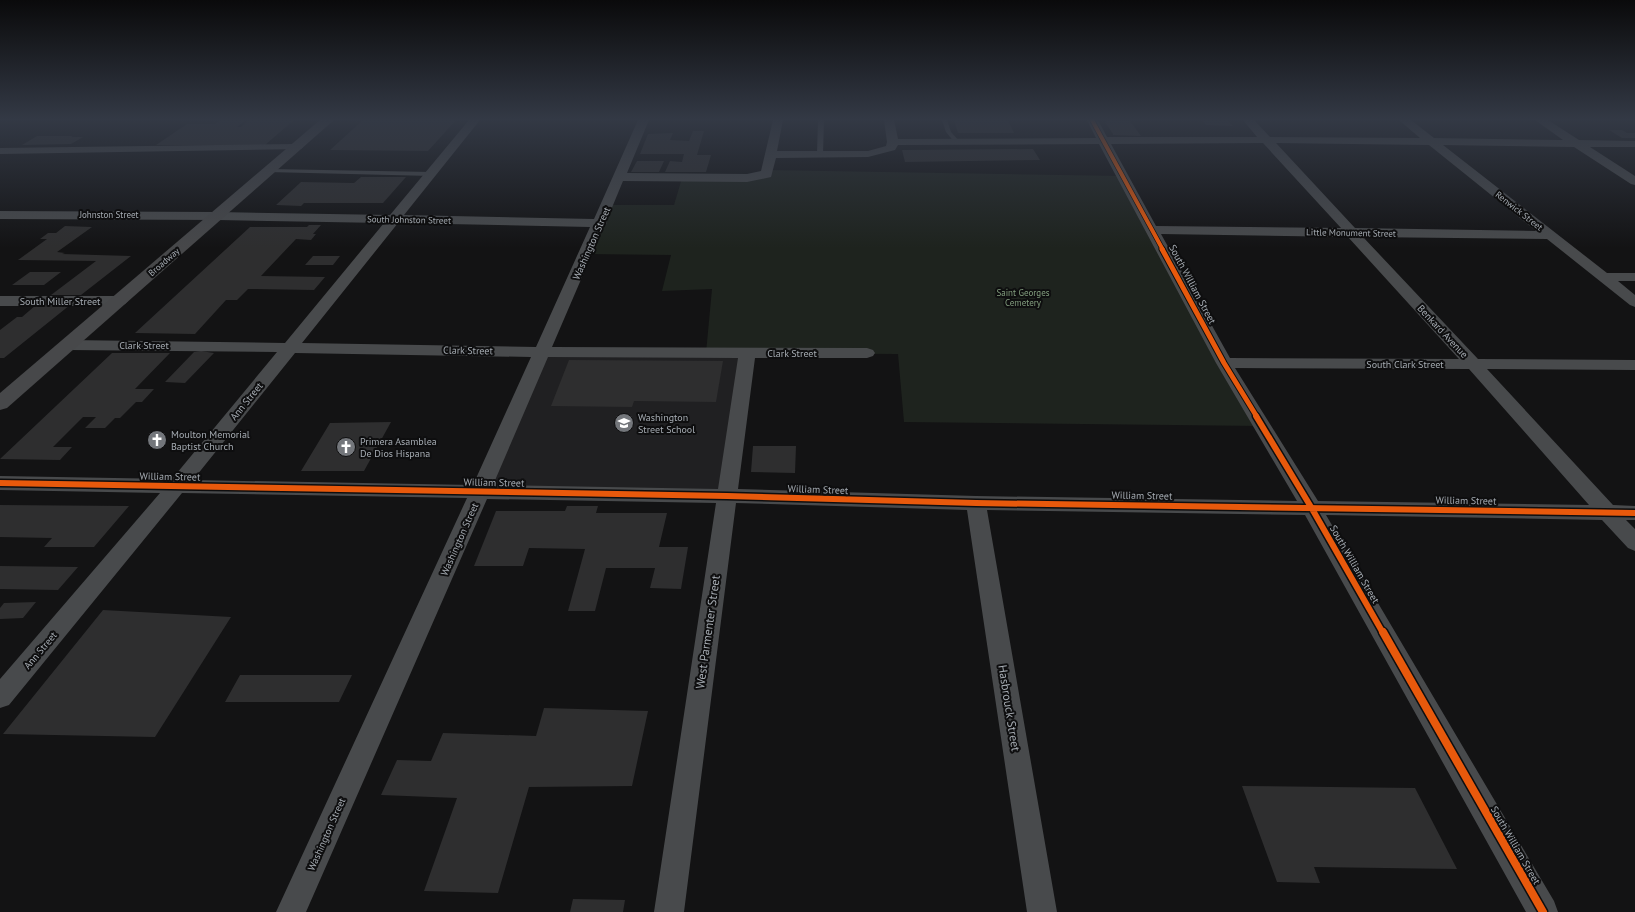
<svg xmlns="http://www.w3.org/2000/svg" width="1635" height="912" font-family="'PT Sans',sans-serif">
<rect width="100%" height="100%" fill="#131314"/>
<path fill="#202022" d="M 543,352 L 747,353 L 727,496 L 480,492 Z"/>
<path fill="#1e231e" d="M 766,170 L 1123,176 L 1261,426 L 904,422 L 898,354 L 706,353 L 712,289 L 662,291 L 671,255 L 586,254 L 607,205 L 674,205 L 682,178 L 747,178 Z"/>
<path fill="#2e2e2f" d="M 221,120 L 246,120 L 237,127 L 241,127 L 249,120 L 294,120 L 265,145 L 156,145 L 187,124 L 215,124 Z
M 363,120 L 456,120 L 428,151 L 330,150 Z
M 954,120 L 1008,120 L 1014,133 L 958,133 Z
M 1106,120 L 1130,121 L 1141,136 L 1113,135 L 1113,134 L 1105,122 L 1107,122 Z
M 1202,120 L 1227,120 L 1233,126 L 1206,125 Z
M 1609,130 L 1622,130 L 1627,133 L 1635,133 L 1635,138 L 1622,138 Z
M 693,131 L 704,131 L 697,155 L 711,155 L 706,172 L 665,172 L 670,161 L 682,162 L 684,154 L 640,154 L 648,134 L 673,133 L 670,140 L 689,141 Z
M 37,136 L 73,136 L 71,137 L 83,137 L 71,144 L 22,145 Z
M 1033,149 L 1040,160 L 905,162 L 902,150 Z
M 637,161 L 664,161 L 659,172 L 631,172 Z
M 361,177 L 406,177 L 383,203 L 304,203 L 301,206 L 276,205 L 301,182 L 354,183 Z
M 309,225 L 321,225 L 313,234 L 316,234 L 311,240 L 296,239 L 261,276 L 325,277 L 314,290 L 248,289 L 237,300 L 226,300 L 195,334 L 135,333 L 250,227 L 307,227 Z
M 65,226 L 92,227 L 57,252 L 65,253 L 62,254 L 131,256 L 81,295 L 51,295 L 96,261 L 18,260 L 47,239 L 40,239 L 48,233 L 56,233 Z
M 313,256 L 340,256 L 333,265 L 305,265 Z
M 30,272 L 61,272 L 44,285 L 12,285 Z
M 36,305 L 70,305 L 4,358 L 0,358 L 0,330 L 17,317 L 22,317 Z
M 201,351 L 214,353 L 185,383 L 165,382 L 194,352 Z
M 112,353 L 170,353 L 135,389 L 154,389 L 142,402 L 136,402 L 120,418 L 115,418 L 105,428 L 85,428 L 96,417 L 83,417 L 53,447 L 72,447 L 60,460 L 0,459 Z
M 569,360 L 723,361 L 716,402 L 634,401 L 632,407 L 551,406 Z
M 391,422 L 364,471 L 301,471 L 330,423 Z
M 753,446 L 796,446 L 795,473 L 751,472 Z
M 0,505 L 129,506 L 94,547 L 44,547 L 52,538 L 0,537 Z
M 567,506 L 598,506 L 596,513 L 667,513 L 659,547 L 688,547 L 681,589 L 650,588 L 655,568 L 606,568 L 595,611 L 568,611 L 585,549 L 529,548 L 523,566 L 474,566 L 496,511 L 565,511 Z
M 0,566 L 78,567 L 58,590 L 0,589 Z
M 36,602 L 23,618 L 0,619 L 0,608 L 4,603 Z
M 103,610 L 231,617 L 155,737 L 3,734 Z
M 240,675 L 352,675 L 339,702 L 225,702 Z
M 544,708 L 648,711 L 632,786 L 529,787 L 498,893 L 424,891 L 457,798 L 381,795 L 397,760 L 431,761 L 443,733 L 536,736 Z
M 1242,786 L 1415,788 L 1457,869 L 1314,867 L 1320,883 L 1277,882 Z
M 573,899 L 625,900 L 623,912 L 570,912 Z"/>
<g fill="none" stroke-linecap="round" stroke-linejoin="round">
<path fill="#484a4c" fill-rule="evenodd" d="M 818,120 L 824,120 L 823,154 L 820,156 L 817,154 Z
M 942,120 L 947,120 L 951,132 L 960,142 L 959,143 L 955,143 L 946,132 Z
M 270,169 L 432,172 L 435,174 L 432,176 L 268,172 L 267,171 Z"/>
<path fill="#484a4c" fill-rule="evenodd" d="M 469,120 L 480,120 L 404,215 L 594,219 L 638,120 L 649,120 L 627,173 L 747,174 L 761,171 L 773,120 L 783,120 L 777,151 L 868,151 L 886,146 L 887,142 L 884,120 L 894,120 L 898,139 L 1096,138 L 1087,120 L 1098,120 L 1107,137 L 1257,137 L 1243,120 L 1254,120 L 1270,137 L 1420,138 L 1399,120 L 1411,120 L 1434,138 L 1563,140 L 1535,120 L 1548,120 L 1579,140 L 1635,141 L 1635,147 L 1590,147 L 1635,176 L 1635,185 L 1631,184 L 1574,147 L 1443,145 L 1607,273 L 1635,273 L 1635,281 L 1618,281 L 1635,295 L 1635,307 L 1630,305 L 1547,239 L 1363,237 L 1478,359 L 1635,360 L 1635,370 L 1487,369 L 1613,505 L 1635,506 L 1635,520 L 1626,520 L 1635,529 L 1635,551 L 1628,548 L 1602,520 L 1326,515 L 1554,901 L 1558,912 L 1526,912 L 1305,515 L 987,510 L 1057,912 L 1027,912 L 967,510 L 736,503 L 684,912 L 654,912 L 716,503 L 487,499 L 306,912 L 276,912 L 467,498 L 182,493 L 9,705 L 0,708 L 0,679 L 160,493 L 0,490 L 0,476 L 172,479 L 277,352 L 68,350 L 62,348 L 60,345 L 62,342 L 68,340 L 285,343 L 384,223 L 218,220 L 0,219 L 0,211 L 218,212 L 390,215 ZM 1263,143 L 1341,228 L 1156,226 L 1111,144 ZM 1276,143 L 1429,145 L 1536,231 L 1355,228 ZM 1099,144 L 1216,363 L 1297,501 L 976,496 L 738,489 L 755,358 L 867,358 L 873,356 L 875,353 L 873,350 L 867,348 L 552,347 L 604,226 L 607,223 L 606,222 L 623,181 L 747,182 L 771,177 L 776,158 L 868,157 L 895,150 L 898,145 ZM 398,223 L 590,227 L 536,347 L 302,343 ZM 1161,234 L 1348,237 L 1459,359 L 1230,358 ZM 295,353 L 531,357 L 473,485 L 193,480 ZM 548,357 L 738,358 L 718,489 L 493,485 ZM 1235,368 L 1469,369 L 1589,505 L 1318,501 Z
M 297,144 L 301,145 L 303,147 L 301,149 L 0,154 L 0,148 Z
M 0,296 L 120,296 L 125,298 L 128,301 L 125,304 L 120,306 L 0,306 Z"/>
<path fill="#47484a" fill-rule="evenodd" d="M 320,120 L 334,120 L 7,408 L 0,410 L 0,393 Z"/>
<defs>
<path id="cycleway-far3" d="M 1092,120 L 1163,250"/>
<path id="cycleway-far2" d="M 1162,249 L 1224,363 L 1257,417"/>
<path id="cycleway-far1" d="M 1256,416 L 1311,507 L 1383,633
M 0,483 L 727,496 L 976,503 L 1635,513"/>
<path id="cycleway" d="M 1383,632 L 1543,912"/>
</defs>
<use href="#cycleway-far3" stroke="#0e0e0f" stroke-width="5.5"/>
<use href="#cycleway-far2" stroke="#0e0e0f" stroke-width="7"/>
<use href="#cycleway-far1" stroke="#0e0e0f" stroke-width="9"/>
<use href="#cycleway" stroke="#0e0e0f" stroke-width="11"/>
<use href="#cycleway-far3" stroke="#e8590c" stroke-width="4"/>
<use href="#cycleway-far2" stroke="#e8590c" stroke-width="5"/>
<use href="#cycleway-far1" stroke="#e8590c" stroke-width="6"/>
<use href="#cycleway" stroke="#e8590c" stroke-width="8"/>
</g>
<linearGradient id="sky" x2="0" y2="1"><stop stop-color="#0a0a0b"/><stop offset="0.48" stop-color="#333945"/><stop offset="1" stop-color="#333945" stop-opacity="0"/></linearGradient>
<rect width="1635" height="248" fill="url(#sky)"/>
<defs>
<symbol id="school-disc" viewBox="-11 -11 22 22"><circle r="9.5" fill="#73767b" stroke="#0e0e0f"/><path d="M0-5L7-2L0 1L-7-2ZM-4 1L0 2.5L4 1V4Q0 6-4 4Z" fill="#fff"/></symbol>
<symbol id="church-disc" viewBox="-11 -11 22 22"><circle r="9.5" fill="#73767b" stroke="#0e0e0f"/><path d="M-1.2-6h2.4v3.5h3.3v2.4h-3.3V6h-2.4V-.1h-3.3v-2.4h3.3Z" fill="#fff"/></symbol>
</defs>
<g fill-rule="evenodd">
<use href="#school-disc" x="613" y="412" width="22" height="22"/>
<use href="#church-disc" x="146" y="429" width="22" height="22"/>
<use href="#church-disc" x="335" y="436" width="22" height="22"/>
</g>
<g text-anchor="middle" stroke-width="4" stroke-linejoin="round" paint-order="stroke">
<g font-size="9" fill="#a6acb3" stroke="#0e0e0f">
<text transform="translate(1519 211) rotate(38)" y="3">Renwick Street</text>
<text x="109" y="218">Johnston Street</text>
<text transform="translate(409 220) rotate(1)" y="3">South Johnston Street</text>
<text transform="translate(1351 233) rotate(1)" y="3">Little Monument Street</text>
<text transform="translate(164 262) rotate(-41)" y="3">Broadway</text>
</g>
<g font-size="9" fill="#829d7e" stroke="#0e0e0f">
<text x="1023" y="296">Saint Georges<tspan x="1023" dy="10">Cemetery</tspan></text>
</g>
<g font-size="10" fill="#a6acb3" stroke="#0e0e0f">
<text transform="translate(591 243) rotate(-66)" y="4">Washington Street</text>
<text transform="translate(1193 284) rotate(62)" y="4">South William Street</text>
<text x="60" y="305">South Miller Street</text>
<text transform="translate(1443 331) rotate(47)" y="4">Benkard Avenue</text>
<text x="144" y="349">Clark Street</text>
<text transform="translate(468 350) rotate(1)" y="4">Clark Street</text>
<text x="792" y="357">Clark Street</text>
<text x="1405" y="368">South Clark Street</text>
<text transform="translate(246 401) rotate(-51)" y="4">Ann Street</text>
<text transform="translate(170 476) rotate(1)" y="4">William Street</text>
<text transform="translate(494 482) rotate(1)" y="4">William Street</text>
<text transform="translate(818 489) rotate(2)" y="4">William Street</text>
<text transform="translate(1142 495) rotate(1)" y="4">William Street</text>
<text transform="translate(1466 500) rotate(1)" y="4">William Street</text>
<text transform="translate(459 539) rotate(-66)" y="4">Washington Street</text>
<text transform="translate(1355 564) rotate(60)" y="4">South William Street</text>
<text transform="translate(40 650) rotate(-50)" y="4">Ann Street</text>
<text transform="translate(326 834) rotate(-66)" y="4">Washington Street</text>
<text transform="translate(1516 845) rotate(60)" y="4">South William Street</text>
</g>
<g font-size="10" fill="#a6acb3" stroke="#0e0e0f" text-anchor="start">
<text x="638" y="421">Washington<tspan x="638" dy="12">Street School</tspan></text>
<text x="171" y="438">Moulton Memorial<tspan x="171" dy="12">Baptist Church</tspan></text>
<text x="360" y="445">Primera Asamblea<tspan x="360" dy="12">De Dios Hispana</tspan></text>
</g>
<g font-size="12" fill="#a6acb3" stroke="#0e0e0f">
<text transform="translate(708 632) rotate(-82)" y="4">West Parmenter Street</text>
<text transform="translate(1009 708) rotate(81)" y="4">Hasbrouck Street</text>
</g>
</g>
</svg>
